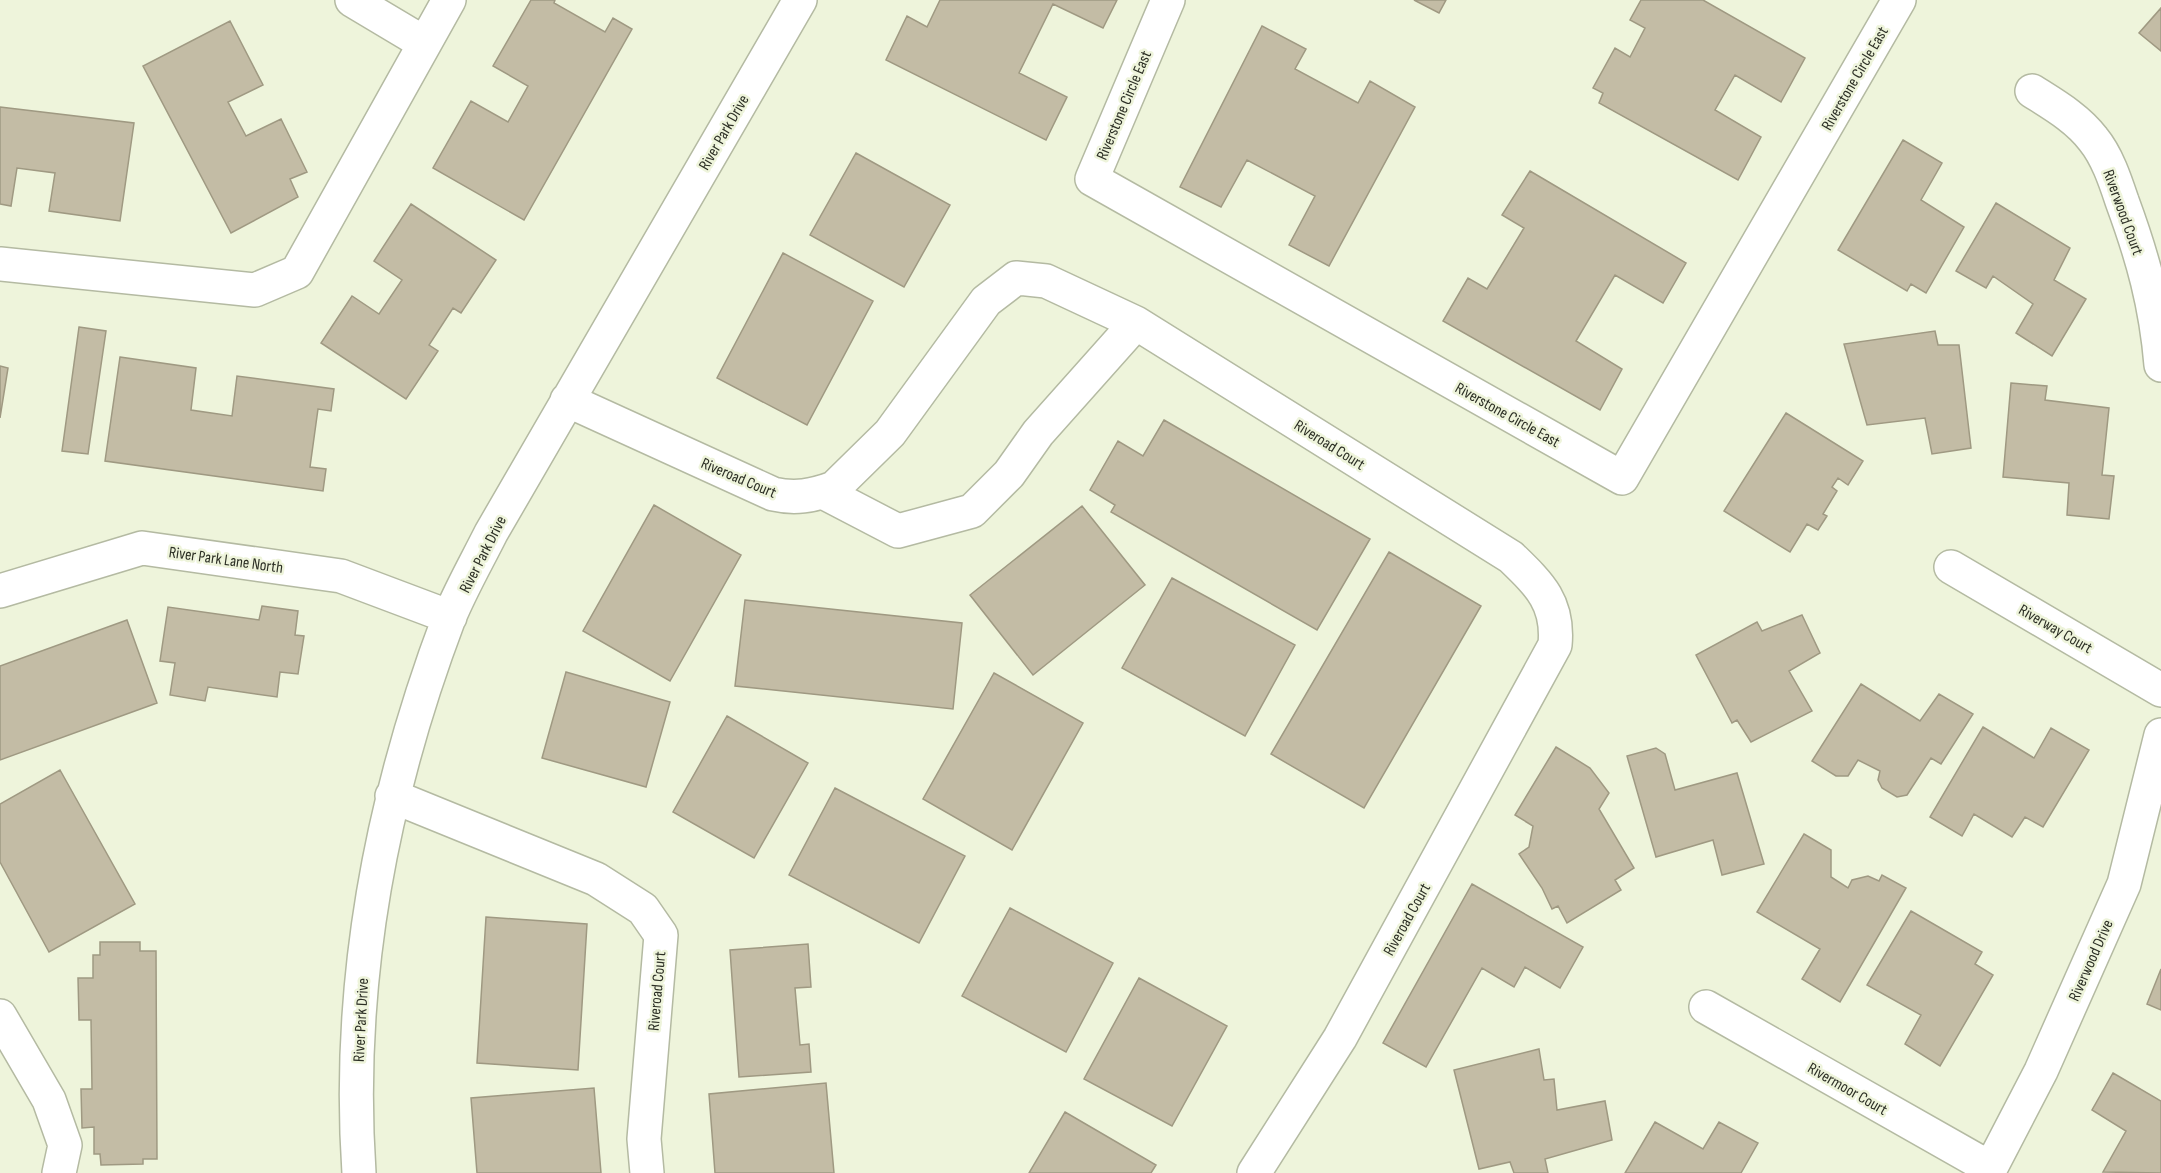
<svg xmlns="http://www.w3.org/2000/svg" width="2161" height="1173" font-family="'Sofia Sans Condensed',sans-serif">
<rect width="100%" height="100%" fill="#eef4db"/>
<path fill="#c3bca5" stroke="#9f9982" stroke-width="1.5" d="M 531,0 L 555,0 L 554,3 L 605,32 L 613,18 L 632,29 L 524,220 L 433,168 L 471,101 L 508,122 L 528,86 L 493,66 Z
M 940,0 L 1117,0 L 1103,28 L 1053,4 L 1019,73 L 1067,97 L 1046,140 L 886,60 L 907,16 L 927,27 Z
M 1414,0 L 1446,0 L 1439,13 Z
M 1641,0 L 1703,0 L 1805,58 L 1781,102 L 1735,75 L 1715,110 L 1761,137 L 1738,180 L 1599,103 L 1603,93 L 1593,88 L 1615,48 L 1630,57 L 1645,28 L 1630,20 Z
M 2161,8 L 2161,51 L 2139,33 Z
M 230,21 L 263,85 L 228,102 L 246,136 L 281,119 L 307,172 L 290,179 L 298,197 L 231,233 L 143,66 Z
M 1262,26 L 1306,49 L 1295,69 L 1358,103 L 1370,81 L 1415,107 L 1329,266 L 1289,245 L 1315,196 L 1247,160 L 1221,207 L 1180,187 Z
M 0,107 L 134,123 L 120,221 L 49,211 L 55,173 L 17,168 L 11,206 L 0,204 Z
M 1903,140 L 1942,163 L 1921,200 L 1964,227 L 1926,293 L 1911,284 L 1907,291 L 1838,250 Z
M 856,153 L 950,205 L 904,287 L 810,235 Z
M 1530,171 L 1686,263 L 1663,303 L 1615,275 L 1576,341 L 1622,369 L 1600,410 L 1443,321 L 1468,278 L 1487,289 L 1524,228 L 1502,215 Z
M 1996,203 L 2070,248 L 2054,280 L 2086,299 L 2052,356 L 2016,333 L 2033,304 L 1993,276 L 1986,288 L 1956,271 Z
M 411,204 L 496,260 L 461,313 L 453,308 L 429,345 L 438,351 L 406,399 L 321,343 L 352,296 L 379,314 L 402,280 L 374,261 Z
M 783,253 L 873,301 L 807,425 L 717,378 Z
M 79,327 L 106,331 L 88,454 L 62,451 Z
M 1935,331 L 1938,345 L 1959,345 L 1971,448 L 1932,454 L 1925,418 L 1867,425 L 1844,344 Z
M 120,357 L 196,368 L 191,410 L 232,416 L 237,376 L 334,389 L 331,411 L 318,409 L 310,467 L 326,469 L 323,491 L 105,461 Z
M 0,366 L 8,368 L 0,418 Z
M 2011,383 L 2047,386 L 2045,400 L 2109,408 L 2102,475 L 2114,476 L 2109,519 L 2067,515 L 2069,483 L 2003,477 Z
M 1786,413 L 1863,461 L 1848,485 L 1838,478 L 1832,487 L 1837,491 L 1823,514 L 1827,516 L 1818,530 L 1807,524 L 1790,552 L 1724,511 Z
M 1164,420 L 1370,539 L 1317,630 L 1111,512 L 1115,505 L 1090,490 L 1118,441 L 1143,456 Z
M 654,505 L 741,555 L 670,681 L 583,631 Z
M 1082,506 L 1145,585 L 1033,675 L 970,595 Z
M 1389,552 L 1481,606 L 1364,808 L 1271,754 Z
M 1172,578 L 1295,645 L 1245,736 L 1122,668 Z
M 745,600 L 962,623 L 953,709 L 735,686 Z
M 262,606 L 298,611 L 295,635 L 304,636 L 298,674 L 280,672 L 277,697 L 208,687 L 205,701 L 170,695 L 175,663 L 160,661 L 168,607 L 259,620 Z
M 1802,615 L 1820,653 L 1789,671 L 1812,711 L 1751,742 L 1737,720 L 1732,723 L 1696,655 L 1757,622 L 1762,631 Z
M 127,620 L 157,703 L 0,760 L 0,666 Z
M 566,672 L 670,702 L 646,787 L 542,758 Z
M 994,673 L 1083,723 L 1012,850 L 923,799 Z
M 1861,684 L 1920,721 L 1939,694 L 1973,714 L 1941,764 L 1931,758 L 1907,795 L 1897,797 L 1882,788 L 1878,780 L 1880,771 L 1858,760 L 1848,776 L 1836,776 L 1812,761 Z
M 727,716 L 808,763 L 754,858 L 673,812 Z
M 1983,727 L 2034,758 L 2051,728 L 2089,750 L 2043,827 L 2025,817 L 2012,837 L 1974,814 L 1962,836 L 1930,817 Z
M 1556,747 L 1590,768 L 1609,793 L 1599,809 L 1634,868 L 1615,880 L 1621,890 L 1567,923 L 1558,906 L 1552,909 L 1542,888 L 1519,854 L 1529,847 L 1533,826 L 1515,815 Z
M 1656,748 L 1665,754 L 1675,790 L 1737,773 L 1764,864 L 1722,875 L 1713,840 L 1656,857 L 1627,756 Z
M 60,770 L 135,904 L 49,952 L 0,862 L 0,804 Z
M 835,788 L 965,856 L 919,943 L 789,875 Z
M 1804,834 L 1831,850 L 1831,877 L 1848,888 L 1852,880 L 1868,876 L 1879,881 L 1882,875 L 1906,888 L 1840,1002 L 1802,979 L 1820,949 L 1757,912 Z
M 1472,884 L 1583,947 L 1560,988 L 1525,967 L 1514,987 L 1482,968 L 1426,1067 L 1383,1043 Z
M 1010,908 L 1113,963 L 1066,1052 L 962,996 Z
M 1911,911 L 1982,952 L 1975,964 L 1993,975 L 1940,1066 L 1905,1044 L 1921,1015 L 1867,985 Z
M 486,917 L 587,924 L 578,1070 L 477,1063 Z
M 100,942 L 140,942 L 140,951 L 156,951 L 157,1159 L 143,1159 L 143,1164 L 101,1165 L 100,1154 L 94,1154 L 94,1127 L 82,1128 L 81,1089 L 92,1089 L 91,1020 L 79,1020 L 78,978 L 93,978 L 93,955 L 100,955 Z
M 808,944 L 811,987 L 795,988 L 800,1045 L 809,1044 L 811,1072 L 739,1077 L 730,950 Z
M 2161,969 L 2161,1010 L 2147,1004 Z
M 1139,978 L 1227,1026 L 1172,1126 L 1084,1079 Z
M 1539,1049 L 1544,1080 L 1554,1079 L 1557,1110 L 1605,1101 L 1612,1140 L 1545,1159 L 1548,1173 L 1514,1173 L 1510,1162 L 1479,1169 L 1454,1070 Z
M 2113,1073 L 2161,1101 L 2161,1173 L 2103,1172 L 2126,1131 L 2092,1110 Z
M 826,1083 L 834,1173 L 715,1173 L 709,1094 Z
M 594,1088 L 601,1173 L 477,1173 L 471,1098 Z
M 1065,1112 L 1156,1165 L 1151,1173 L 1029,1173 Z
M 1655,1122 L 1703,1149 L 1719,1122 L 1758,1143 L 1741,1173 L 1625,1173 Z"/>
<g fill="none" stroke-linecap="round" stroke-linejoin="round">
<defs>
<path id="minor" d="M 352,0 L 424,43
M 1168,0 L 1092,179 L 1622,478 L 1899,0
M 2032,91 C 2054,105 2077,118 2093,139 C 2107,156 2115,180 2122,201 C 2143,258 2156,305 2161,365
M 0,264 L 255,290 L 297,272 L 449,0
M 567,400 L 773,494 C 795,499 812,496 834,488 L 890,433 L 986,301 L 1016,278 L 1046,281 L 1136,323 L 1511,557 C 1540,585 1559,603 1555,645 L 1340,1038 L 1254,1173
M 823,492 L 898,531 L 972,511 L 1009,474 L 1038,433 L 1136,323
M 1951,567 L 2161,690
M 0,591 L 142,548 L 341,576 L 450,617
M 392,796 L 596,879 L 643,909 L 661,935 L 644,1139 L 647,1173
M 1706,1007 L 1990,1168
M 0,1016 L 49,1100 L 65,1145 L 59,1173
M 359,1173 C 346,983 382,795 449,618 C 461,589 477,561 491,533 L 800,0
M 1988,1173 L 2041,1071 L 2124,884 L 2161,735"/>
</defs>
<use href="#minor" stroke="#b4baa2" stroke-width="36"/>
<use href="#minor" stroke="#fff" stroke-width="33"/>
</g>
<g text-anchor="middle" stroke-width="5" stroke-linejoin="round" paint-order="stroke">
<g font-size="16" fill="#2c2f25" stroke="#eef4db">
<text transform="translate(1854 78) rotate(-60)" y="6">Riverstone Circle East</text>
<text transform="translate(1123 105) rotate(-67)" y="6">Riverstone Circle East</text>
<text transform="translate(723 132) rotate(-60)" y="6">River Park Drive</text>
<text transform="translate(2124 212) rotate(70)" y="6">Riverwood Court</text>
<text transform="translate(1508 414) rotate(29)" y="6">Riverstone Circle East</text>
<text transform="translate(1330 444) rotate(32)" y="6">Riveroad Court</text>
<text transform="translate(739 477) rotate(23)" y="6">Riveroad Court</text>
<text transform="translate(482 554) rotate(-63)" y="6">River Park Drive</text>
<text transform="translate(226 559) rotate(8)" y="6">River Park Lane North</text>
<text transform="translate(2056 628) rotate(30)" y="6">Riverway Court</text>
<text transform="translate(1406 919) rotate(-61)" y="6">Riveroad Court</text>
<text transform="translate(2090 960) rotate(-66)" y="6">Riverwood Drive</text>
<text transform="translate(656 991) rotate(-85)" y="6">Riveroad Court</text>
<text transform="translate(360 1020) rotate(-87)" y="6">River Park Drive</text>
<text transform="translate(1848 1088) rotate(30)" y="6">Rivermoor Court</text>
</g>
</g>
</svg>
